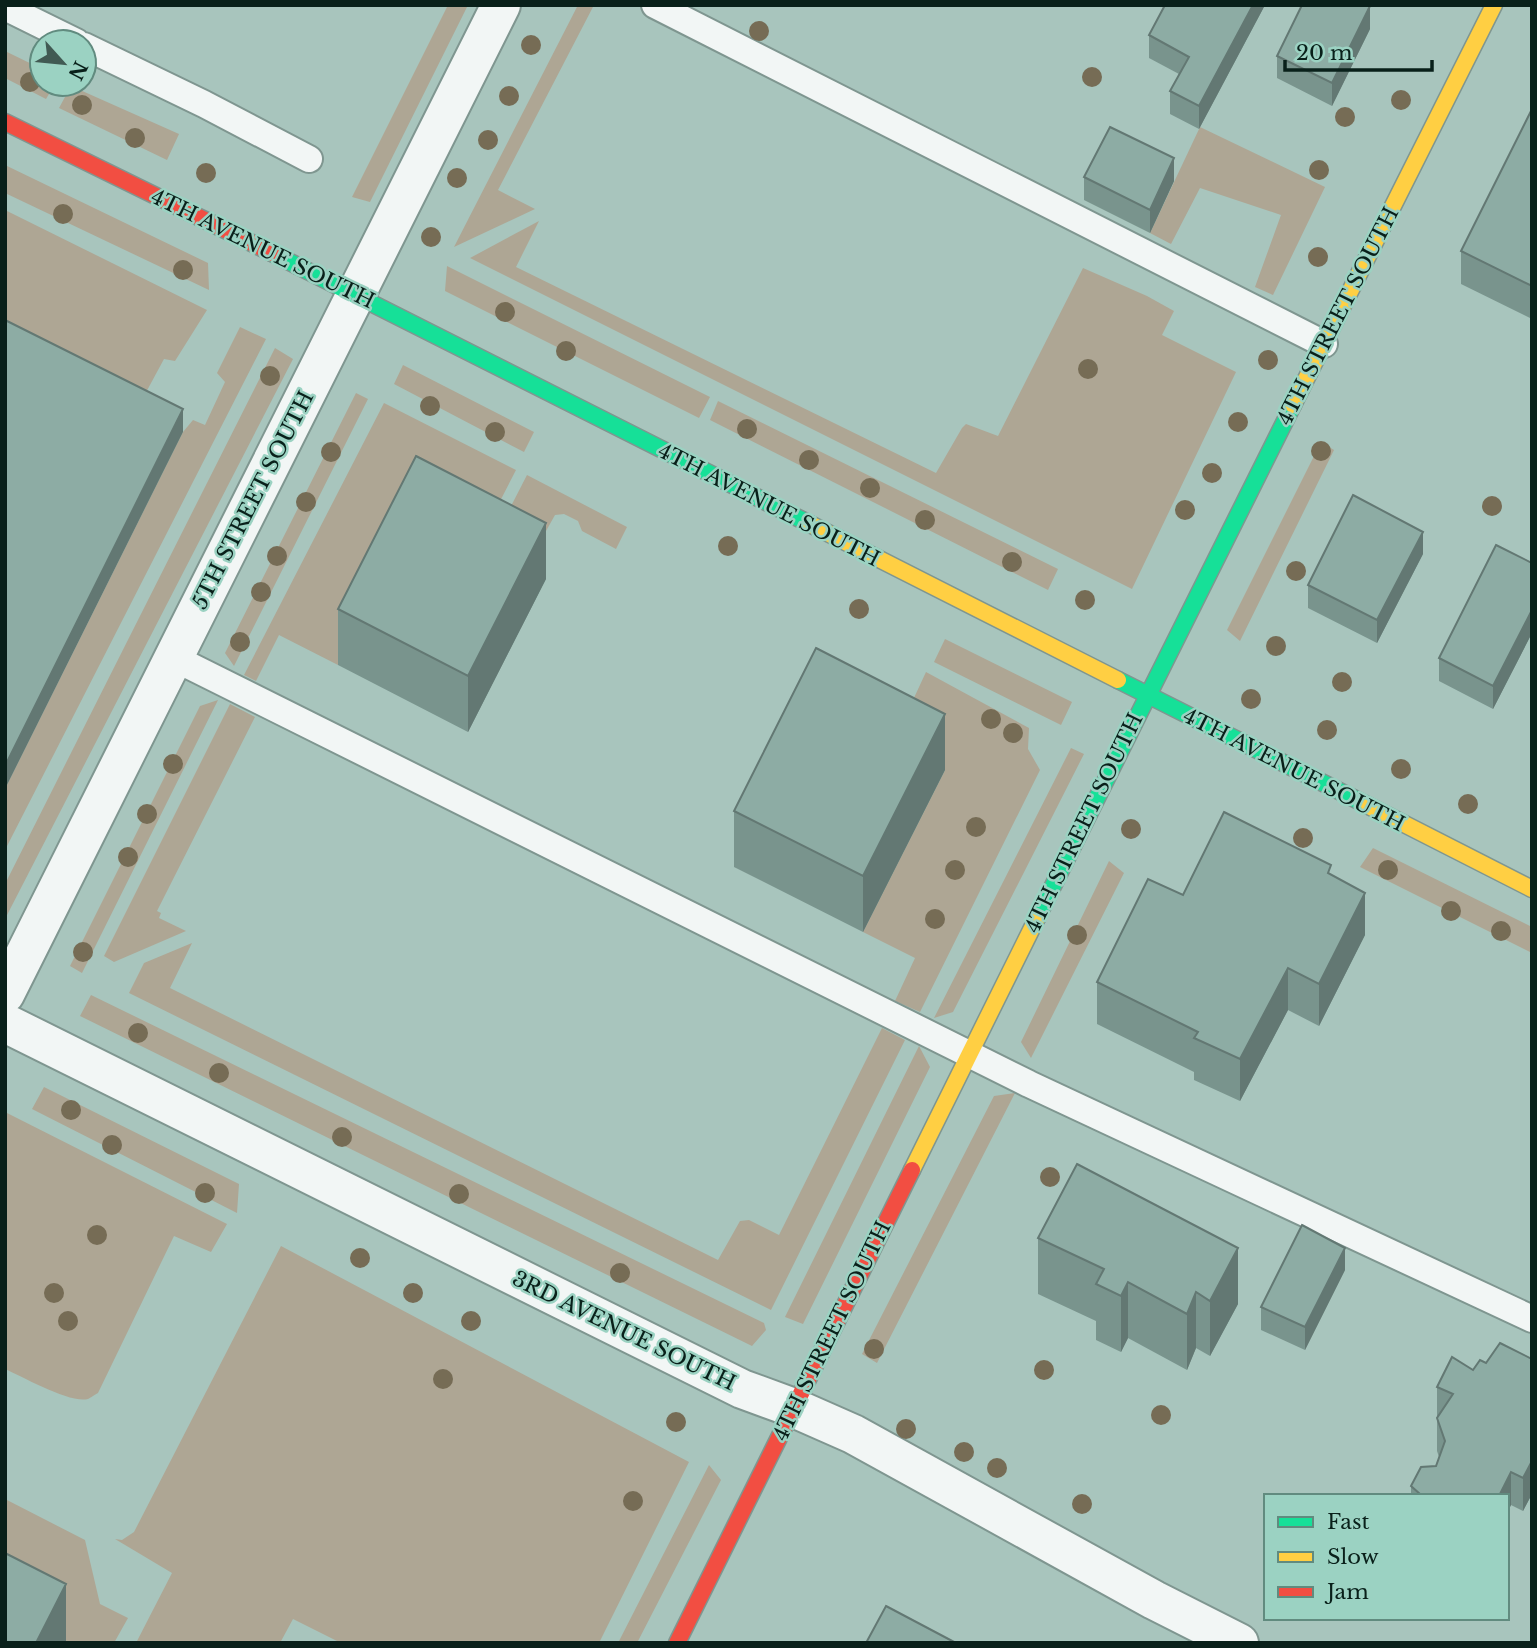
<svg xmlns="http://www.w3.org/2000/svg" width="1537" height="1648" font-family="'Libre Baskerville',serif">
<rect width="100%" height="100%" fill="#a8c5bd"/>
<path fill="#aea694" d="M 448,5 L 468,5 L 370,202 L 352,197 Z
M 578,5 L 594,5 L 498,190 L 535,209 L 454,247 Z
M 5,51 L 42,69 L 42,84 L 55,84 L 46,99 L 5,78 Z
M 71,86 L 179,134 L 167,160 L 59,108 Z
M 1200,127 L 1325,187 L 1273,295 L 1255,287 L 1281,215 L 1200,188 L 1171,244 L 1150,233 Z
M 5,165 L 208,263 L 209,290 L 5,193 Z
M 5,210 L 207,310 L 175,361 L 164,359 L 137,409 L 5,343 Z
M 539,221 L 516,267 L 936,473 L 962,428 L 966,424 L 998,436 L 1083,268 L 1147,296 L 1174,311 L 1162,335 L 1236,372 L 1132,589 L 470,258 Z
M 447,266 L 710,397 L 699,418 L 445,291 Z
M 240,327 L 266,339 L 5,850 L 5,789 L 183,432 L 193,420 L 205,425 L 225,382 L 217,373 Z
M 275,348 L 293,359 L 5,919 L 5,884 Z
M 403,365 L 534,432 L 524,452 L 394,384 Z
M 356,393 L 368,399 L 234,666 L 225,653 Z
M 718,401 L 1058,569 L 1048,590 L 710,420 Z
M 384,403 L 516,470 L 478,544 L 415,512 L 338,665 L 279,635 L 256,681 L 244,675 Z
M 1321,442 L 1334,450 L 1240,641 L 1227,630 Z
M 527,475 L 627,527 L 616,549 L 582,531 L 578,521 L 564,514 L 555,515 L 546,531 L 508,512 Z
M 945,639 L 1072,702 L 1061,725 L 934,662 Z
M 926,672 L 1029,728 L 1028,749 L 1040,770 L 920,1012 L 895,1001 L 915,958 L 863,932 L 945,770 L 893,743 Z
M 218,700 L 82,973 L 70,966 L 200,706 Z
M 230,704 L 255,717 L 157,911 L 161,913 L 159,918 L 186,931 L 114,962 L 104,956 Z
M 1071,748 L 1084,754 L 953,1012 L 934,1018 Z
M 1373,848 L 1532,927 L 1532,953 L 1360,867 Z
M 1109,861 L 1124,873 L 1031,1058 L 1021,1042 Z
M 192,943 L 170,988 L 718,1260 L 740,1221 L 749,1220 L 779,1235 L 882,1028 L 905,1040 L 771,1310 L 129,993 L 144,963 Z
M 91,995 L 764,1323 L 766,1330 L 752,1346 L 80,1016 Z
M 919,1046 L 930,1067 L 803,1324 L 785,1317 Z
M 44,1087 L 239,1184 L 237,1213 L 32,1109 Z
M 1015,1093 L 877,1363 L 862,1354 L 994,1096 Z
M 5,1112 L 227,1224 L 211,1252 L 174,1236 L 98,1393 C 96,1394 90,1398 88,1399 C 71,1404 23,1377 5,1369 Z
M 281,1246 L 689,1462 L 599,1643 L 341,1643 L 293,1619 L 280,1643 L 136,1643 L 172,1573 L 115,1539 L 122,1540 L 134,1532 Z
M 709,1465 L 721,1480 L 637,1643 L 618,1643 Z
M 5,1499 L 85,1540 L 100,1604 L 128,1618 L 114,1643 L 48,1643 L 5,1621 Z"/>
<g fill="none" stroke-linecap="round" stroke-linejoin="round">
<defs>
<path id="lane" d="M 655,5 L 1324,344
M 5,7 L 76,42
M 84,46 L 204,104 L 309,159
M 174,658 L 1029,1084 L 1532,1319"/>
<path id="street" d="M 5,994 L 501,5
M 5,1023 L 742,1389 L 794,1408 L 853,1434 L 1154,1600 L 1239,1643"/>
<path id="fast" d="M 272,253 L 810,524
M 1118,680 L 1369,806
M 1037,918 L 1293,405"/>
<path id="slow" d="M 1293,405 L 1494,5
M 810,524 L 1118,680
M 1369,806 L 1532,889
M 912,1170 L 1037,918"/>
<path id="jam" d="M 5,122 L 272,253
M 677,1643 L 912,1170"/>
</defs>
<use href="#lane" stroke="#7f9690" stroke-width="30"/>
<use href="#street" stroke="#7f9690" stroke-width="42"/>
<use href="#fast" stroke="#7f9690" stroke-width="19"/>
<use href="#slow" stroke="#7f9690" stroke-width="19"/>
<use href="#jam" stroke="#7f9690" stroke-width="19"/>
<use href="#lane" stroke="#f2f6f5" stroke-width="26"/>
<use href="#street" stroke="#f2f6f5" stroke-width="38"/>
<use href="#fast" stroke="#16e098" stroke-width="16"/>
<use href="#slow" stroke="#ffcf43" stroke-width="16"/>
<use href="#jam" stroke="#f24e42" stroke-width="16"/>
</g>
<g fill="#766c55">
<circle cx="759" cy="31" r="10"/>
<circle cx="531" cy="45" r="10"/>
<circle cx="1092" cy="77" r="10"/>
<circle cx="30" cy="82" r="10"/>
<circle cx="509" cy="96" r="10"/>
<circle cx="1401" cy="100" r="10"/>
<circle cx="82" cy="105" r="10"/>
<circle cx="1345" cy="117" r="10"/>
<circle cx="135" cy="138" r="10"/>
<circle cx="488" cy="140" r="10"/>
<circle cx="1319" cy="170" r="10"/>
<circle cx="206" cy="173" r="10"/>
<circle cx="457" cy="178" r="10"/>
<circle cx="63" cy="214" r="10"/>
<circle cx="431" cy="237" r="10"/>
<circle cx="1318" cy="257" r="10"/>
<circle cx="183" cy="270" r="10"/>
<circle cx="505" cy="312" r="10"/>
<circle cx="566" cy="351" r="10"/>
<circle cx="1268" cy="360" r="10"/>
<circle cx="1088" cy="369" r="10"/>
<circle cx="270" cy="376" r="10"/>
<circle cx="430" cy="406" r="10"/>
<circle cx="1238" cy="422" r="10"/>
<circle cx="747" cy="429" r="10"/>
<circle cx="495" cy="432" r="10"/>
<circle cx="1321" cy="451" r="10"/>
<circle cx="331" cy="452" r="10"/>
<circle cx="809" cy="460" r="10"/>
<circle cx="1212" cy="473" r="10"/>
<circle cx="870" cy="488" r="10"/>
<circle cx="306" cy="502" r="10"/>
<circle cx="1492" cy="506" r="10"/>
<circle cx="1185" cy="510" r="10"/>
<circle cx="925" cy="520" r="10"/>
<circle cx="728" cy="546" r="10"/>
<circle cx="277" cy="556" r="10"/>
<circle cx="1012" cy="562" r="10"/>
<circle cx="1296" cy="571" r="10"/>
<circle cx="261" cy="592" r="10"/>
<circle cx="1085" cy="600" r="10"/>
<circle cx="859" cy="609" r="10"/>
<circle cx="240" cy="642" r="10"/>
<circle cx="1276" cy="646" r="10"/>
<circle cx="1342" cy="682" r="10"/>
<circle cx="1251" cy="699" r="10"/>
<circle cx="991" cy="719" r="10"/>
<circle cx="1327" cy="730" r="10"/>
<circle cx="1013" cy="733" r="10"/>
<circle cx="173" cy="764" r="10"/>
<circle cx="1401" cy="769" r="10"/>
<circle cx="1468" cy="804" r="10"/>
<circle cx="147" cy="814" r="10"/>
<circle cx="976" cy="827" r="10"/>
<circle cx="1131" cy="829" r="10"/>
<circle cx="1303" cy="838" r="10"/>
<circle cx="128" cy="857" r="10"/>
<circle cx="955" cy="870" r="10"/>
<circle cx="1388" cy="870" r="10"/>
<circle cx="1451" cy="911" r="10"/>
<circle cx="935" cy="919" r="10"/>
<circle cx="1501" cy="931" r="10"/>
<circle cx="1077" cy="935" r="10"/>
<circle cx="83" cy="952" r="10"/>
<circle cx="138" cy="1033" r="10"/>
<circle cx="219" cy="1073" r="10"/>
<circle cx="71" cy="1110" r="10"/>
<circle cx="342" cy="1137" r="10"/>
<circle cx="112" cy="1145" r="10"/>
<circle cx="1050" cy="1177" r="10"/>
<circle cx="205" cy="1193" r="10"/>
<circle cx="459" cy="1194" r="10"/>
<circle cx="97" cy="1235" r="10"/>
<circle cx="360" cy="1258" r="10"/>
<circle cx="620" cy="1273" r="10"/>
<circle cx="54" cy="1293" r="10"/>
<circle cx="413" cy="1293" r="10"/>
<circle cx="68" cy="1321" r="10"/>
<circle cx="471" cy="1321" r="10"/>
<circle cx="874" cy="1349" r="10"/>
<circle cx="1044" cy="1370" r="10"/>
<circle cx="443" cy="1379" r="10"/>
<circle cx="1161" cy="1415" r="10"/>
<circle cx="676" cy="1422" r="10"/>
<circle cx="906" cy="1429" r="10"/>
<circle cx="964" cy="1452" r="10"/>
<circle cx="997" cy="1468" r="10"/>
<circle cx="633" cy="1501" r="10"/>
<circle cx="1082" cy="1504" r="10"/>
</g>
<path fill="#79948d" d="M 1165,5 L 1265,5 L 1199,129 L 1170,114 L 1170,91 L 1179,74 L 1149,58 L 1149,35 Z
M 1370,29 L 1332,106 L 1277,78 L 1277,56 Z
M 1532,109 L 1532,319 L 1461,284 L 1461,251 Z
M 1084,177 L 1174,181 L 1150,233 L 1084,200 Z
M 1423,554 L 1377,643 L 1308,608 L 1308,585 Z
M 1532,563 L 1532,633 L 1493,709 L 1439,681 L 1439,658 Z
M 546,579 L 468,732 L 338,665 L 338,609 Z
M 945,770 L 863,932 L 734,867 L 734,811 Z
M 1331,875 L 1365,935 L 1319,1026 L 1288,1010 L 1240,1101 L 1194,1080 L 1194,1072 L 1097,1024 L 1097,982 L 1183,895 Z
M 1038,1238 L 1238,1304 L 1210,1356 L 1196,1348 L 1187,1370 L 1128,1338 L 1121,1352 L 1096,1340 L 1096,1321 L 1038,1294 Z
M 1345,1270 L 1305,1350 L 1261,1330 L 1261,1307 Z
M 1532,1359 L 1532,1494 L 1523,1511 L 1511,1505 L 1507,1513 L 1507,1496 L 1411,1496 L 1411,1486 L 1436,1466 L 1439,1457 L 1437,1451 L 1437,1387 L 1486,1363 Z"/>
<path fill="#637873" d="M 1253,5 L 1265,5 L 1199,129 L 1199,106 Z
M 1370,6 L 1370,29 L 1332,106 L 1332,83 Z
M 1174,158 L 1174,181 L 1150,233 L 1150,210 Z
M 183,409 L 183,432 L 5,789 L 5,766 Z
M 546,523 L 546,579 L 468,732 L 468,676 Z
M 1423,532 L 1423,554 L 1377,643 L 1377,620 Z
M 1532,610 L 1532,633 L 1493,709 L 1493,686 Z
M 945,714 L 945,770 L 863,932 L 863,876 Z
M 1365,893 L 1365,935 L 1319,1026 L 1319,984 Z
M 1288,968 L 1288,1010 L 1240,1101 L 1240,1059 Z
M 1238,1248 L 1238,1304 L 1210,1356 L 1210,1301 Z
M 1345,1248 L 1345,1270 L 1305,1350 L 1305,1327 Z
M 1128,1282 L 1128,1338 L 1121,1352 L 1121,1296 Z
M 1196,1292 L 1196,1348 L 1187,1370 L 1187,1314 Z
M 1532,1461 L 1532,1494 L 1523,1511 L 1523,1478 Z
M 1511,1472 L 1511,1505 L 1507,1513 L 1507,1496 L 1499,1496 Z
M 66,1584 L 66,1643 L 36,1643 Z"/>
<path fill="#8daca4" stroke="#637873" stroke-width="2" d="M 1165,5 L 1253,5 L 1199,106 L 1170,91 L 1189,57 L 1149,35 Z
M 1302,5 L 1370,6 L 1332,83 L 1277,56 Z
M 1532,109 L 1532,286 L 1461,251 Z
M 1110,127 L 1174,158 L 1150,210 L 1084,177 Z
M 5,320 L 183,409 L 5,766 Z
M 416,456 L 546,523 L 468,676 L 338,609 Z
M 1353,495 L 1423,532 L 1377,620 L 1308,585 Z
M 1496,545 L 1532,563 L 1532,610 L 1493,686 L 1439,658 Z
M 816,648 L 945,714 L 863,876 L 734,811 Z
M 1224,812 L 1331,865 L 1328,873 L 1365,893 L 1319,984 L 1288,968 L 1240,1059 L 1194,1038 L 1198,1032 L 1097,982 L 1148,879 L 1183,895 Z
M 1077,1164 L 1238,1248 L 1210,1301 L 1196,1292 L 1187,1314 L 1128,1282 L 1121,1296 L 1096,1284 L 1104,1269 L 1038,1238 Z
M 1302,1225 L 1345,1248 L 1305,1327 L 1261,1307 Z
M 1500,1343 L 1532,1359 L 1532,1461 L 1523,1478 L 1511,1472 L 1499,1496 L 1436,1496 L 1420,1494 L 1411,1486 L 1421,1467 L 1436,1466 L 1445,1441 L 1437,1418 L 1453,1394 L 1437,1387 L 1452,1357 L 1473,1370 L 1480,1360 L 1486,1363 Z
M 5,1553 L 66,1584 L 36,1643 L 5,1643 Z
M 886,1606 L 956,1643 L 866,1643 Z"/>
<g text-anchor="middle" stroke-width="5" stroke-linejoin="round" paint-order="stroke">
<g font-size="21" fill="#09201a" stroke="#9bd2c2">
<text transform="translate(263 249) rotate(26)" y="7">4TH AVENUE SOUTH</text>
<text transform="translate(1338 316) rotate(-63)" y="7">4TH STREET SOUTH</text>
<text transform="translate(253 500) rotate(-63)" y="7">5TH STREET SOUTH</text>
<text transform="translate(769 505) rotate(27)" y="7">4TH AVENUE SOUTH</text>
<text transform="translate(1294 770) rotate(27)" y="7">4TH AVENUE SOUTH</text>
<text transform="translate(1084 823) rotate(-64)" y="7">4TH STREET SOUTH</text>
<text transform="translate(624 1331) rotate(26)" y="7">3RD AVENUE SOUTH</text>
<text transform="translate(832 1331) rotate(-64)" y="7">4TH STREET SOUTH</text>
</g>
</g>
<rect width="1537" height="1648" fill="none" stroke="#09201a" stroke-width="14"/>
<rect x="1264" y="1494" width="245" height="126" fill="#9bd2c2" stroke="#618b7f" stroke-width="2"/>
<rect x="1278" y="1517" width="35" height="10" fill="#16e098" stroke="#618b7f" stroke-width="2"/>
<text x="1327" y="1529" font-size="21" fill="#09201a">Fast</text>
<rect x="1278" y="1552" width="35" height="10" fill="#ffcf43" stroke="#618b7f" stroke-width="2"/>
<text x="1327" y="1564" font-size="21" fill="#09201a">Slow</text>
<rect x="1278" y="1587" width="35" height="10" fill="#f24e42" stroke="#618b7f" stroke-width="2"/>
<text x="1327" y="1599" font-size="21" fill="#09201a">Jam</text>
<g transform="translate(63 63) rotate(117)"><circle r="33" fill="#9bd2c2" stroke="#618b7f" stroke-width="2"/>
<path d="M0-5L12 26L0 18L-12 26Z" fill="#415a53"/>
<text y="-10" font-size="19" font-weight="bold" text-anchor="middle" fill="#09201a">N</text>
</g>
<path d="M1285 60v10h147v-10" fill="none" stroke="#09201a" stroke-width="3.5"/>
<text x="1296" y="60" font-size="21" fill="#09201a" stroke="#9bd2c2" stroke-width="5" paint-order="stroke">20 m</text>
</svg>
